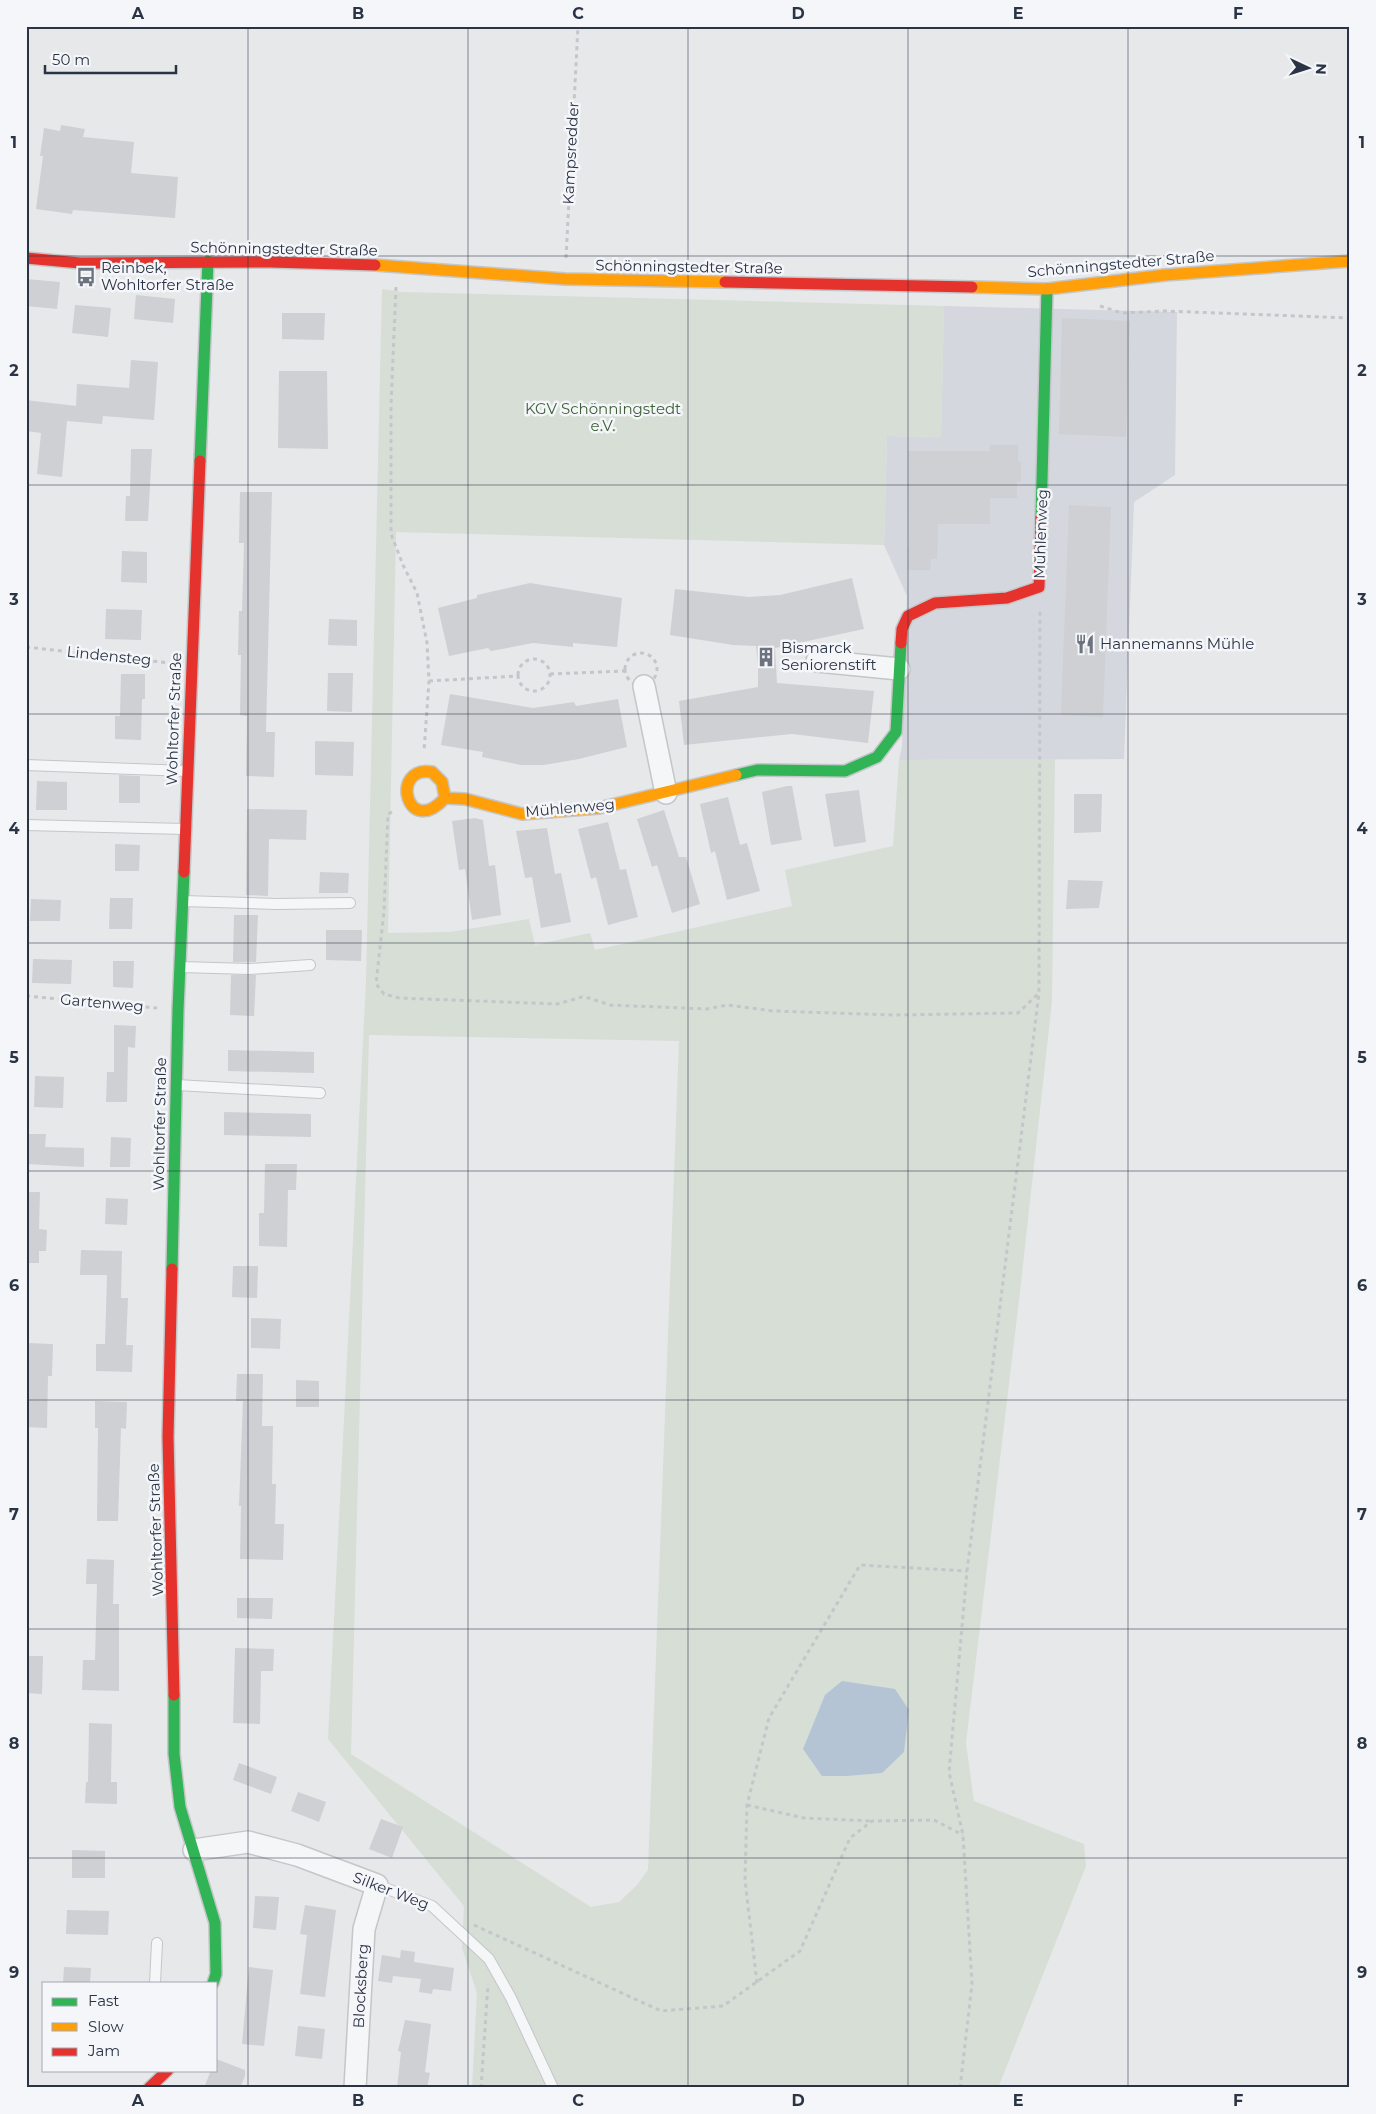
<svg xmlns="http://www.w3.org/2000/svg" width="1376" height="2114" font-family="Montserrat,sans-serif">
<rect width="100%" height="100%" fill="#e6e8ea"/>
<path fill="#d4d7dd" d="M 944,306 L 1177,312 L 1175,475 L 1134,502 L 1124,759 L 899,760 L 902,747 L 907,596 L 884,545 L 887,436 L 941,437 Z"/>
<path fill="#d6ded6" fill-rule="evenodd" d="M 382,289 L 402,292 L 944,306 L 941,437 L 887,436 L 884,545 L 396,532 L 388,933 L 450,932 L 529,919 L 535,945 L 590,933 L 595,950 L 792,906 L 785,870 L 893,846 L 899,760 L 1055,759 L 1052,1001 L 1020,1292 L 966,1743 L 974,1801 L 1084,1844 L 1086,1866 L 998,2088 L 472,2088 L 477,1993 L 462,1948 L 464,1906 L 328,1739 L 366,981 ZM 369,1035 L 679,1041 L 648,1870 L 637,1885 L 619,1902 L 591,1907 L 351,1754 Z"/>
<path fill="#b4c4d5" d="M 842,1681 L 895,1689 L 909,1710 L 904,1752 L 882,1773 L 846,1776 L 822,1776 L 803,1749 L 825,1695 Z"/>
<path fill="#ced0d3" d="M 61,125 L 85,129 L 83,137 L 134,142 L 131,173 L 178,177 L 175,218 L 73,210 L 72,214 L 36,209 L 43,156 L 40,156 L 44,128 L 60,131 Z
M 26,279 L 60,282 L 57,309 L 26,306 Z
M 136,295 L 175,299 L 173,323 L 134,319 Z
M 75,305 L 111,308 L 108,337 L 72,333 Z
M 282,313 L 325,313 L 324,340 L 282,339 Z
M 1062,318 L 1130,321 L 1126,437 L 1059,434 Z
M 131,360 L 158,362 L 154,420 L 103,416 L 102,424 L 67,421 L 62,477 L 37,474 L 41,433 L 26,431 L 26,400 L 76,406 L 77,384 L 129,388 Z
M 279,371 L 327,371 L 328,449 L 278,448 Z
M 990,445 L 1018,445 L 1018,462 L 1021,462 L 1021,481 L 1017,482 L 1017,498 L 990,498 L 990,524 L 938,524 L 937,559 L 931,559 L 930,570 L 907,570 L 908,546 L 909,546 L 908,451 L 990,451 Z
M 131,449 L 152,449 L 148,521 L 125,521 L 126,496 L 130,496 Z
M 240,492 L 272,492 L 266,732 L 275,732 L 274,777 L 246,776 L 247,716 L 240,715 L 241,655 L 238,655 L 239,611 L 242,611 L 244,543 L 239,543 Z
M 1069,505 L 1111,507 L 1103,717 L 1061,715 Z
M 122,551 L 147,552 L 147,583 L 121,582 Z
M 852,578 L 864,629 L 775,648 L 777,683 L 874,691 L 868,743 L 792,734 L 684,745 L 679,701 L 758,687 L 758,666 L 756,646 L 733,645 L 670,635 L 675,589 L 749,597 L 780,595 Z
M 530,583 L 622,598 L 617,647 L 573,643 L 573,647 L 533,643 L 491,651 L 488,648 L 449,656 L 438,608 L 477,598 L 477,595 Z
M 106,609 L 142,610 L 141,640 L 105,639 Z
M 329,619 L 357,620 L 357,646 L 328,645 Z
M 328,673 L 353,673 L 352,712 L 327,711 Z
M 121,674 L 145,674 L 145,699 L 142,699 L 141,740 L 115,739 L 115,716 L 120,716 Z
M 450,694 L 533,708 L 574,702 L 576,706 L 618,699 L 627,747 L 579,759 L 544,765 L 521,765 L 482,757 L 483,752 L 441,745 Z
M 315,741 L 354,742 L 353,776 L 315,775 Z
M 119,775 L 140,776 L 140,803 L 119,803 Z
M 37,781 L 67,782 L 67,810 L 36,810 Z
M 787,786 L 792,786 L 802,840 L 771,845 L 762,792 Z
M 859,790 L 866,842 L 834,847 L 825,794 Z
M 1074,794 L 1102,794 L 1101,832 L 1074,833 Z
M 728,797 L 740,845 L 747,843 L 760,891 L 727,900 L 715,851 L 711,853 L 700,804 Z
M 247,809 L 307,810 L 306,840 L 269,839 L 268,896 L 246,895 Z
M 664,810 L 679,857 L 686,857 L 700,904 L 672,913 L 657,865 L 652,867 L 637,819 Z
M 475,818 L 483,820 L 489,866 L 495,865 L 501,915 L 472,920 L 465,869 L 459,870 L 452,821 Z
M 608,822 L 620,870 L 626,869 L 638,917 L 608,925 L 596,877 L 591,879 L 578,829 Z
M 547,828 L 555,874 L 561,873 L 571,922 L 541,928 L 532,877 L 525,878 L 516,831 Z
M 115,844 L 140,845 L 139,871 L 115,871 Z
M 320,872 L 349,873 L 348,893 L 319,893 Z
M 1068,880 L 1103,881 L 1099,908 L 1066,909 Z
M 110,898 L 133,898 L 132,929 L 109,929 Z
M 31,899 L 61,900 L 60,921 L 30,921 Z
M 234,915 L 258,915 L 256,962 L 233,962 Z
M 326,930 L 362,930 L 361,961 L 326,960 Z
M 33,959 L 72,960 L 71,984 L 32,983 Z
M 113,961 L 134,961 L 133,988 L 113,987 Z
M 231,975 L 256,975 L 254,1016 L 230,1015 Z
M 114,1025 L 136,1026 L 135,1048 L 128,1047 L 127,1102 L 106,1102 L 107,1072 L 114,1072 Z
M 228,1050 L 314,1052 L 314,1073 L 228,1071 Z
M 35,1076 L 64,1077 L 63,1108 L 34,1107 Z
M 224,1112 L 311,1114 L 311,1137 L 224,1135 Z
M 26,1134 L 46,1134 L 45,1147 L 84,1148 L 84,1167 L 26,1164 Z
M 111,1137 L 131,1138 L 130,1167 L 110,1167 Z
M 265,1164 L 297,1164 L 296,1190 L 288,1190 L 287,1247 L 259,1246 L 259,1213 L 264,1213 Z
M 26,1192 L 40,1192 L 39,1229 L 47,1230 L 46,1251 L 39,1251 L 39,1263 L 26,1263 Z
M 106,1198 L 128,1199 L 127,1225 L 105,1224 Z
M 81,1250 L 122,1251 L 121,1298 L 128,1298 L 126,1345 L 133,1345 L 132,1372 L 96,1371 L 96,1344 L 105,1344 L 107,1275 L 80,1275 Z
M 233,1266 L 258,1266 L 257,1298 L 232,1297 Z
M 251,1318 L 281,1319 L 280,1349 L 251,1348 Z
M 27,1343 L 53,1344 L 52,1376 L 48,1376 L 47,1428 L 26,1427 Z
M 237,1374 L 263,1374 L 262,1426 L 273,1426 L 272,1484 L 276,1484 L 275,1524 L 284,1524 L 283,1560 L 240,1559 L 241,1506 L 239,1506 L 243,1401 L 236,1401 Z
M 296,1380 L 319,1381 L 319,1407 L 296,1407 Z
M 95,1401 L 127,1402 L 126,1429 L 121,1428 L 118,1521 L 97,1521 L 98,1428 L 95,1428 Z
M 87,1559 L 114,1560 L 113,1604 L 119,1604 L 119,1691 L 82,1690 L 83,1660 L 95,1660 L 97,1584 L 86,1584 Z
M 237,1598 L 273,1598 L 272,1619 L 237,1618 Z
M 235,1648 L 274,1649 L 273,1671 L 261,1671 L 260,1724 L 233,1723 Z
M 26,1656 L 43,1656 L 42,1694 L 26,1693 Z
M 89,1723 L 112,1724 L 111,1782 L 117,1782 L 117,1804 L 85,1803 L 86,1782 L 88,1782 Z
M 239,1763 L 277,1777 L 271,1794 L 233,1780 Z
M 298,1792 L 326,1802 L 319,1822 L 291,1811 Z
M 381,1819 L 403,1827 L 392,1858 L 369,1849 Z
M 72,1850 L 105,1851 L 105,1878 L 72,1878 Z
M 255,1896 L 279,1897 L 276,1930 L 253,1928 Z
M 305,1905 L 336,1910 L 325,1997 L 300,1994 L 307,1935 L 300,1934 Z
M 67,1910 L 109,1911 L 108,1935 L 66,1934 Z
M 401,1950 L 415,1952 L 414,1962 L 454,1968 L 451,1991 L 433,1989 L 432,1994 L 419,1992 L 421,1979 L 393,1976 L 392,1983 L 378,1981 L 382,1955 L 400,1958 Z
M 64,1967 L 91,1968 L 90,1983 L 63,1983 Z
M 249,1967 L 273,1970 L 264,2046 L 242,2044 Z
M 405,2020 L 431,2024 L 425,2072 L 430,2073 L 427,2088 L 397,2088 L 401,2052 L 398,2051 Z
M 298,2026 L 325,2029 L 322,2059 L 295,2056 Z
M 216,2059 L 245,2070 L 245,2076 L 240,2088 L 204,2088 L 211,2070 L 216,2070 Z"/>
<g fill="none" stroke-linecap="round" stroke-linejoin="round">
<defs>
<path id="lane" d="M 26,765 L 187,771
M 26,825 L 184,829
M 183,901 L 276,904 L 350,903
M 181,967 L 249,969 L 310,965
M 177,1085 L 320,1093
M 377,1885 L 432,1906 L 489,1959 L 511,1998 L 553,2088
M 155,1983 L 157,1943"/>
<path id="street" d="M 817,661 L 899,669
M 644,686 L 666,793
M 194,1850 L 248,1842 L 297,1855 L 377,1885 L 364,1929 L 355,2088"/>
<path id="fast" d="M 200,461 L 208,261
M 1041,518 L 1047,289
M 736,775 L 757,770 L 845,771 L 877,757 L 896,732 L 901,643
M 172,1269 L 178,1010 L 184,872
M 174,1695 L 174,1754 L 180,1807 L 215,1923 L 216,1974 L 213,1983"/>
<path id="slow" d="M 375,265 L 565,279 L 725,282
M 972,287 L 1047,289 L 1165,275 L 1350,261
M 445,798 C 407,840 389,765 432,772 L 442,782 L 445,798 L 465,799 L 522,814 L 599,808 L 736,775"/>
<path id="jam" d="M 26,258 L 80,263 L 270,262 L 375,265
M 725,282 L 972,287
M 901,643 L 902,629 L 908,616 L 935,603 L 1007,598 L 1039,587 L 1041,518
M 184,872 L 200,461
M 172,1269 L 168,1437 L 174,1695
M 149,2088 L 168,2070"/>
</defs>
<use href="#lane" stroke="#c4c6c8" stroke-width="12"/>
<use href="#street" stroke="#c4c6c8" stroke-width="24"/>
<use href="#fast" stroke="#c4c6c8" stroke-width="14"/>
<use href="#slow" stroke="#c4c6c8" stroke-width="14"/>
<use href="#jam" stroke="#c4c6c8" stroke-width="14"/>
<path stroke="#c5c6ca" stroke-width="3" stroke-dasharray="4 4" stroke-linecap="butt" d="M 566,258 L 578,26
M 396,287 L 391,405 L 391,534 L 403,565 L 417,593 L 427,643 L 429,681 L 424,751
M 1100,306 L 1122,313 L 1164,311 L 1350,318
M 26,647 L 170,663
M625 669a16 16 0 1 1 32 0a16 16 0 1 1-32 0Z
M518 675a16 16 0 1 1 32 0a16 16 0 1 1-32 0Z
M 550,674 L 625,671
M 429,681 L 518,676
M 392,812 L 388,814 L 384,911 L 376,984 L 384,994 L 399,998 L 557,1004 L 582,997 L 589,998 L 610,1005 L 707,1009 L 728,1005 L 773,1011 L 894,1015 L 1018,1013 L 1039,993
M 26,996 L 157,1008
M 747,1805 L 804,1818 L 872,1821
M 474,1925 L 661,2011 L 723,2006 L 800,1951 L 850,1838 L 872,1821 L 934,1820 L 963,1835
M 757,1983 L 745,1880 L 747,1805 L 769,1718 L 860,1565 L 967,1571
M 481,2088 L 488,1984
M 960,2088 L 972,1984 L 963,1835 L 949,1772 L 967,1571 L 1039,993 L 1040,611"/>
<use href="#lane" stroke="#f5f6f7" stroke-width="10"/>
<use href="#street" stroke="#f5f6f7" stroke-width="21"/>
<use href="#fast" stroke="#30b455" stroke-width="11"/>
<use href="#slow" stroke="#ff9f0a" stroke-width="11"/>
<use href="#jam" stroke="#e5322d" stroke-width="11"/>
</g>
<path fill="none" stroke="#2b3445" stroke-width="1" stroke-opacity="0.55" d="M 248,26 L 248,2088M 468,26 L 468,2088M 688,26 L 688,2088M 908,26 L 908,2088M 1128,26 L 1128,2088M 26,256 L 1350,256M 26,485 L 1350,485M 26,714 L 1350,714M 26,943 L 1350,943M 26,1171 L 1350,1171M 26,1400 L 1350,1400M 26,1629 L 1350,1629M 26,1858 L 1350,1858"/>
<defs>
<symbol id="bus-bare" viewBox="-9 -9 18 18"><path d="M-5-6H5V4H4V6H2V4H-2V6H-4V4H-5ZM-3.5-4V0h7V-4ZM-3.5 1.2v1.5H-2V1.2ZM2 1.2v1.5H3.5V1.2Z" fill="#6c737f" stroke="#f4f6f9" stroke-width="2.5" paint-order="stroke"/></symbol>
<symbol id="restaurant-bare" viewBox="-9 -9 18 18"><path d="M-5-6h1v4h1v-4h1v4h1v-4h1v5L-1.5 .5V6h-2V.5L-5-1ZM5-6V6H3V1.5H1.5Q1.5-4 5-6Z" fill="#6c737f" stroke="#f4f6f9" stroke-width="2.5" paint-order="stroke"/></symbol>
<symbol id="building-bare" viewBox="-9 -9 18 18"><path d="M-4-6H4V6H1V3H-1V6H-4ZM-2.5-4.3h1.7v1.8h-1.7ZM.8-4.3h1.7v1.8H.8ZM-2.5-1h1.7V.8h-1.7ZM.8-1h1.7V.8H.8Z" fill="#6c737f" stroke="#f4f6f9" stroke-width="2.5" paint-order="stroke"/></symbol>
</defs>
<g fill-rule="evenodd">
<use href="#bus-bare" x="72" y="263" width="28" height="28"/>
<use href="#restaurant-bare" x="1071" y="630" width="28" height="28"/>
<use href="#building-bare" x="752" y="643" width="28" height="28"/>
</g>
<g text-anchor="middle" stroke-width="5" stroke-linejoin="round" paint-order="stroke">
<g font-size="15" fill="#2b3445" stroke="#f4f6f9">
<text transform="translate(571 153) rotate(-87)" y="5">Kampsredder</text>
<text transform="translate(284 249) rotate(1)" y="5">Schönningstedter Straße</text>
<text transform="translate(1121 264) rotate(-5)" y="5">Schönningstedter Straße</text>
<text transform="translate(689 267) rotate(1)" y="5">Schönningstedter Straße</text>
<text transform="translate(1041 534) rotate(-88)" y="5">Mühlenweg</text>
<text transform="translate(109 656) rotate(6)" y="5">Lindensteg</text>
<text transform="translate(174 719) rotate(-88)" y="5">Wohltorfer Straße</text>
<text transform="translate(570 808) rotate(-5)" y="5">Mühlenweg</text>
<text transform="translate(102 1003) rotate(5)" y="5">Gartenweg</text>
<text transform="translate(160 1124) rotate(-89)" y="5">Wohltorfer Straße</text>
<text transform="translate(156 1530) rotate(-92)" y="5">Wohltorfer Straße</text>
<text transform="translate(391 1891) rotate(21)" y="5">Silker Weg</text>
<text transform="translate(361 1986) rotate(-87)" y="5">Blocksberg</text>
</g>
<g font-size="15" fill="#2b3445" stroke="#f4f6f9" text-anchor="start">
<text x="101" y="273">Reinbek,<tspan x="101" dy="17">Wohltorfer Straße</tspan></text>
<text x="1100" y="649">Hannemanns Mühle</text>
<text x="781" y="653">Bismarck<tspan x="781" dy="17">Seniorenstift</tspan></text>
</g>
<g font-size="15" fill="#3f6138" stroke="#f4f6f9">
<text x="603" y="414">KGV Schönningstedt<tspan x="603" dy="17">e.V.</tspan></text>
</g>
</g>
<rect width="1376" height="2114" fill="none" stroke="#f4f6f9" stroke-width="55"/>
<rect x="42" y="1982" width="175" height="90" fill="#f4f6f9" stroke="#a4a8b1"/>
<rect x="52" y="1998" width="25" height="8" fill="#30b455" stroke="#a4a8b1"/>
<text x="88" y="2006" font-size="15" fill="#2b3445">Fast</text>
<rect x="52" y="2023" width="25" height="8" fill="#ff9f0a" stroke="#a4a8b1"/>
<text x="88" y="2032" font-size="15" fill="#2b3445">Slow</text>
<rect x="52" y="2048" width="25" height="8" fill="#e5322d" stroke="#a4a8b1"/>
<text x="88" y="2056" font-size="15" fill="#2b3445">Jam</text>
<g transform="translate(1308 68) rotate(94)" stroke="#f4f6f9" stroke-width="4" paint-order="stroke">
<path d="M0-4L9 19L0 12L-9 19Z" fill="#2b3445"/>
<text y="-8" font-size="14" font-weight="bold" text-anchor="middle" fill="#2b3445">N</text>
</g>
<path d="M45 65v8h131v-8" fill="none" stroke="#2b3445" stroke-width="2.5"/>
<text x="52" y="65" font-size="15" fill="#2b3445" stroke="#f4f6f9" stroke-width="4" paint-order="stroke">50 m</text>
<rect x="28" y="28" width="1320" height="2058" fill="none" stroke="#2b3445" stroke-width="2"/>
<g font-size="16" text-anchor="middle" font-weight="bold" fill="#2b3445">
<text x="138" y="19">A</text>
<text x="358" y="19">B</text>
<text x="578" y="19">C</text>
<text x="798" y="19">D</text>
<text x="1018" y="19">E</text>
<text x="1238" y="19">F</text>
<text x="14" y="148">1</text>
<text x="1362" y="148">1</text>
<text x="14" y="376">2</text>
<text x="1362" y="376">2</text>
<text x="14" y="605">3</text>
<text x="1362" y="605">3</text>
<text x="14" y="834">4</text>
<text x="1362" y="834">4</text>
<text x="14" y="1063">5</text>
<text x="1362" y="1063">5</text>
<text x="14" y="1291">6</text>
<text x="1362" y="1291">6</text>
<text x="14" y="1520">7</text>
<text x="1362" y="1520">7</text>
<text x="14" y="1749">8</text>
<text x="1362" y="1749">8</text>
<text x="14" y="1978">9</text>
<text x="1362" y="1978">9</text>
<text x="138" y="2106">A</text>
<text x="358" y="2106">B</text>
<text x="578" y="2106">C</text>
<text x="798" y="2106">D</text>
<text x="1018" y="2106">E</text>
<text x="1238" y="2106">F</text>
</g>
</svg>
